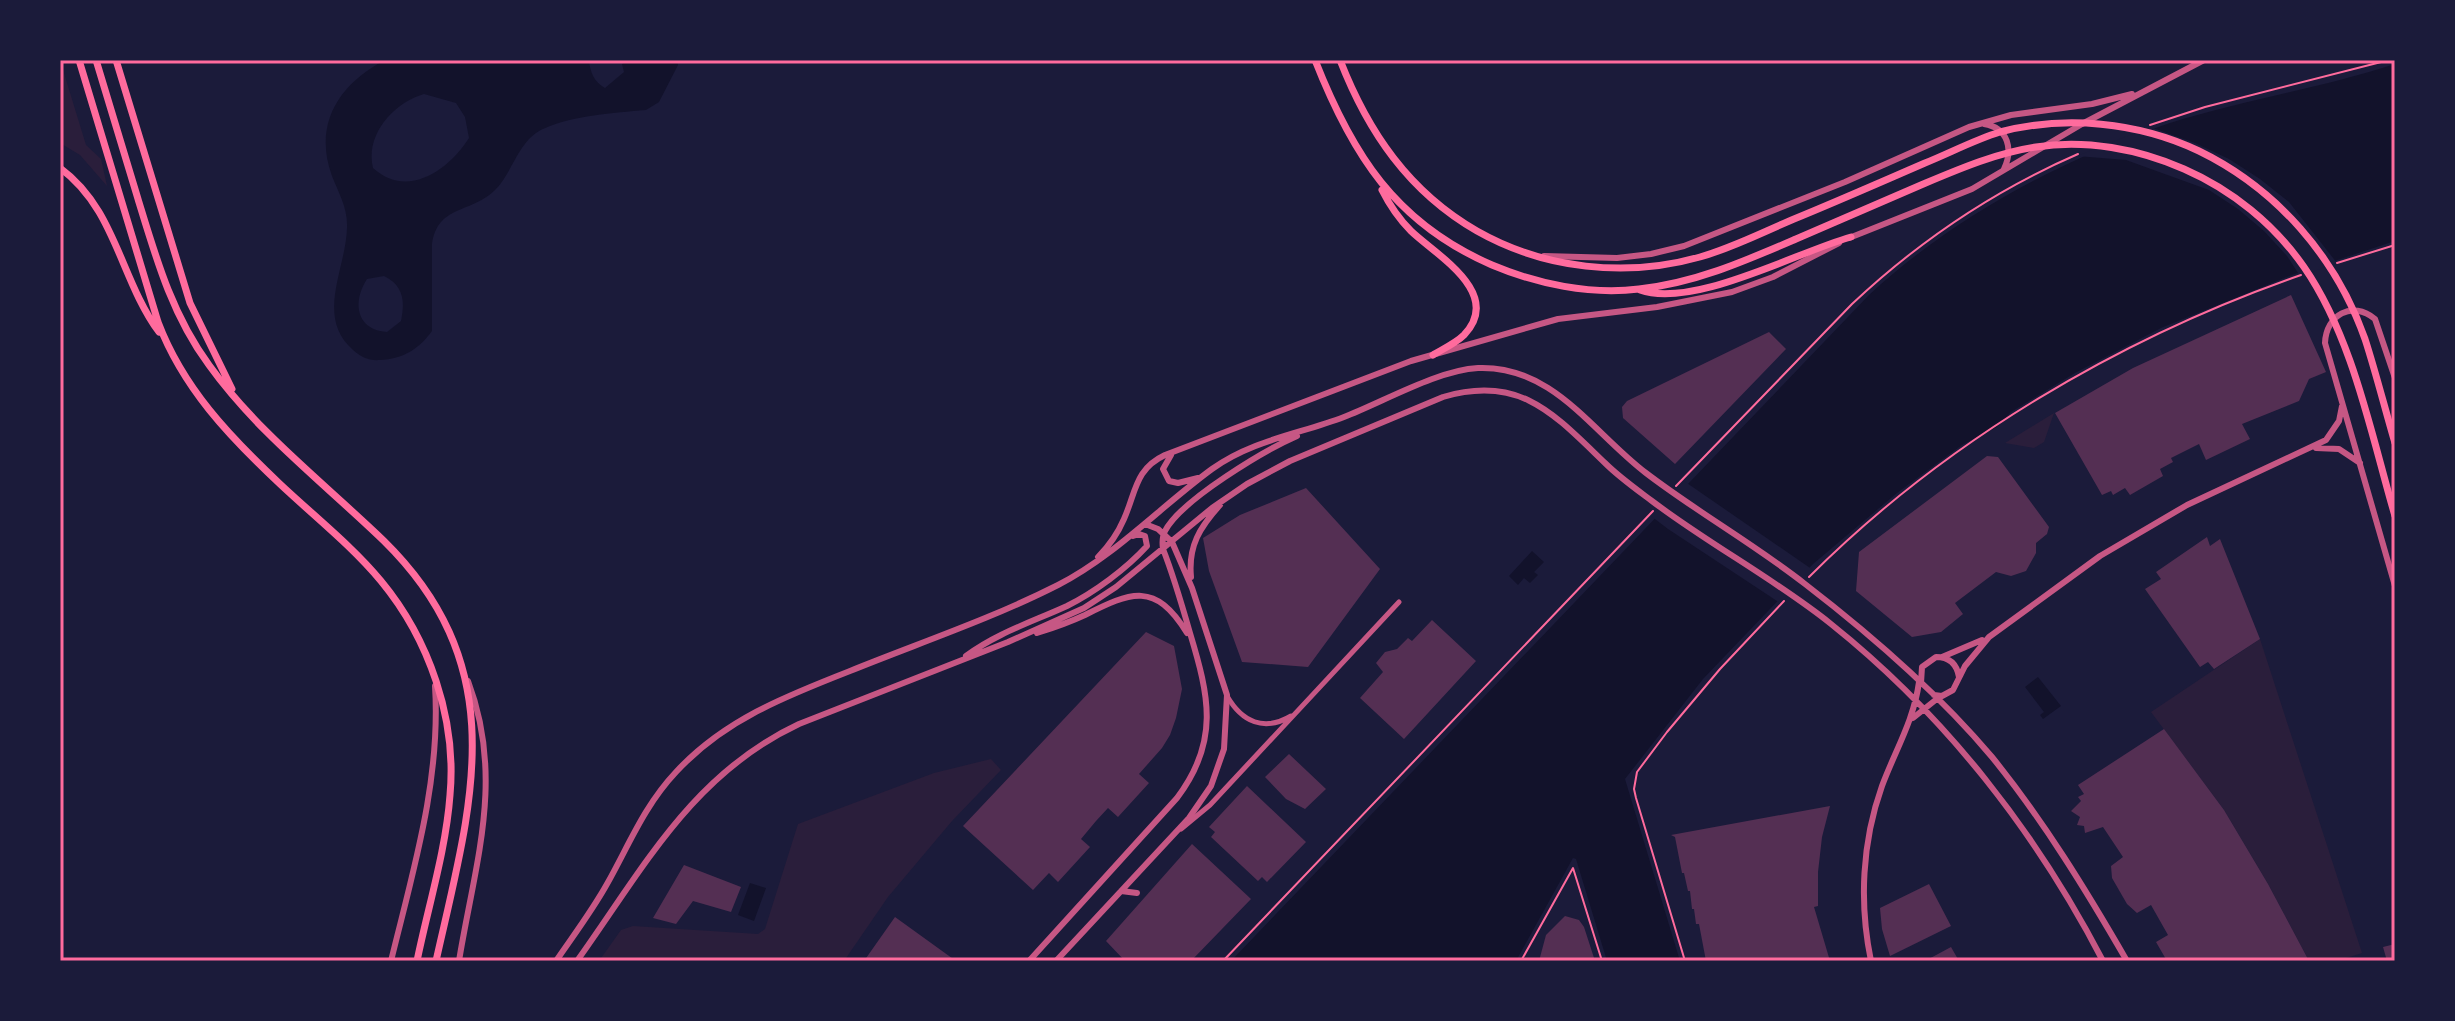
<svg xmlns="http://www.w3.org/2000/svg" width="2455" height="1021" font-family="Commissioner,sans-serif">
<rect width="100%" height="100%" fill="#1b1b3a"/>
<path fill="#2a1e3b" d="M 60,60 L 86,145 L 101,159 L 107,186 L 80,155 L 60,143 Z
M 2054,413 L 2044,442 L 2034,448 L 2005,443 Z
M 2260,639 L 2362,953 L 2337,961 L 2309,961 L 2268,884 L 2224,810 L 2151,712 Z
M 991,759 L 1001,770 L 952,821 L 888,897 L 844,961 L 599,961 L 621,930 L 633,926 L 758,934 L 765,929 L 798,824 L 934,773 Z"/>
<path fill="#12122b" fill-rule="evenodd" d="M 385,60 L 589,60 C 590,72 594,82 605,88 L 624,72 L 622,64 L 628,60 L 677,60 L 678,65 L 659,102 L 646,110 C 613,113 574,115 543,129 C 518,140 513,173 494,191 C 469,214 438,205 432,244 L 432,331 C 419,349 403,359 380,360 C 369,361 361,357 353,350 C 315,317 346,269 347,228 C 348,208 339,194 332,176 C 313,124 339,84 385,60 ZM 424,94 L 456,103 L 465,117 L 469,138 C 448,171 407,199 373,168 C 365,135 393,103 424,94 ZM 384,276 C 404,286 405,301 401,321 L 387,332 C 356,330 352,302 367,279 Z
M 2395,64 L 2395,241 L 2292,275 L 2161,328 L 2075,373 L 2011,412 L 1997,427 L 1962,445 L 1897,493 L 1813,564 L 1703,679 L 1625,779 L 1680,961 L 1607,961 L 1576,859 L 1573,858 L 1516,961 L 1231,961 L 1869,295 C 1953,217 2062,159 2170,123 C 2244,100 2321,88 2395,64 Z
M 1532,551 L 1544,562 L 1534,572 L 1538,575 L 1530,583 L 1524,578 L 1518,585 L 1509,576 Z
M 2038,677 L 2061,706 L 2043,719 L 2040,715 L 2044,712 L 2025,687 Z
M 750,883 L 766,888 L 754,921 L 738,915 Z"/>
<path fill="#1b1b3a" d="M 2150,127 L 2195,143 L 2229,159 L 2260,179 L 2289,202 L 2337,263 L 2300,276 L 2287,256 L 2264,231 L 2238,209 L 2209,190 L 2126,160 L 2077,156 Z
M 1684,481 L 1813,570 L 1780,603 L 1668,529 L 1651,516 Z"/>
<path fill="#542f53" d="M 2291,295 L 2326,372 L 2309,379 L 2299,401 L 2242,424 L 2250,439 L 2206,460 L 2199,444 L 2171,458 L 2173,462 L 2160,469 L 2163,476 L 2130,495 L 2125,488 L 2113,495 L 2111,491 L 2102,495 L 2055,413 L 2133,368 Z
M 1769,332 L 1786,349 L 1675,464 L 1623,418 L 1622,407 L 1627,401 Z
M 1987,456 L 1998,457 L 2049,527 L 2047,534 L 2036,543 L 2036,553 L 2026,571 L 2011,576 L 1996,572 L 1955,603 L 1963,614 L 1941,632 L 1912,637 L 1856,591 L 1859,552 Z
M 1306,488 L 1380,569 L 1308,667 L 1242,662 L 1209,571 L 1203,538 L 1240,515 Z
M 2207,537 L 2210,546 L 2220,539 L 2260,639 L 2214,669 L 2208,662 L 2200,667 L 2145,589 L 2161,579 L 2156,572 Z
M 1432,620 L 1476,661 L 1404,739 L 1360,698 L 1383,672 L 1376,663 L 1385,652 L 1397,649 L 1408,638 L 1412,641 Z
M 1146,632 L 1174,646 L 1182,689 L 1176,718 L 1170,735 L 1162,748 L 1139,774 L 1149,783 L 1118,817 L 1108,808 L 1096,821 L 1081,839 L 1090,847 L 1058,882 L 1049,873 L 1033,890 L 963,826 Z
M 2164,729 L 2224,810 L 2268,884 L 2309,961 L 2167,961 L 2156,942 L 2168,935 L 2151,905 L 2137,913 L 2127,904 L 2112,878 L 2111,866 L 2123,857 L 2103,827 L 2085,833 L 2084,826 L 2077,825 L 2080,817 L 2071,811 L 2081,801 L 2078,797 L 2084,794 L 2078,785 Z
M 1289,754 L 1326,789 L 1305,809 L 1286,799 L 1265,777 Z
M 1247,786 L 1306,842 L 1267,882 L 1262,877 L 1258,881 L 1211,837 L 1215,832 L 1209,827 Z
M 1830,806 L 1822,837 L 1818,872 L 1818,906 L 1814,907 L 1830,961 L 1706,961 L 1699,924 L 1696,924 L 1694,909 L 1692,909 L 1690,891 L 1688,891 L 1684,873 L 1682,873 L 1675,837 L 1671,835 Z
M 1192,844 L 1251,899 L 1191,961 L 1125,961 L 1106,941 Z
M 684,865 L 741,887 L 731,912 L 693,901 L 676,924 L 653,918 Z
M 1929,884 L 1951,926 L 1890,956 L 1882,929 L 1880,908 Z
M 1565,916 L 1579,920 L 1584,927 L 1595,961 L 1539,961 L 1546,935 Z
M 895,917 L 956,961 L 864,961 Z
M 2395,944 L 2395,961 L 2387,961 L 2383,947 Z
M 1951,947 L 1959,961 L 1925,961 Z"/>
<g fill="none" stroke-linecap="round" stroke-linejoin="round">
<path stroke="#ff6b9d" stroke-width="2" d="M 2150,125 L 2205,107 L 2389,60
M 2337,263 L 2395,245
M 1676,486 L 1852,304 C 1918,242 1995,190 2078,154
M 1809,577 C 1945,441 2120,338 2301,275
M 1223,961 L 1653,511
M 1521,961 L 1573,868 L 1602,961
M 1685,961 L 1636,798 L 1634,789 L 1637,772 L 1667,732 L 1720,669 L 1784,601"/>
<path stroke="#c65784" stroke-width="5" d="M 1227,696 C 1242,722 1264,732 1291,716
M 1181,829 L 1210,805 L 1399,602"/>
<path stroke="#c65784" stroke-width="6" d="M 1984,124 C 2009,128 2013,150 2004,169
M 1849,238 L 1972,189 L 2082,124 L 2204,60
M 1544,256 L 1617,258 L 1651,254 L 1684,246 L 1845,182 L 1969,127 L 2011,115 L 2092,104 L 2132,94
M 2395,378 L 2375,319 C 2352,300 2326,315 2325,343 L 2395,586
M 2316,448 L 2339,449 L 2360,463
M 1171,455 L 1163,469 L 1169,481 L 1178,483 L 1198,478
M 1098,557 C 1109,546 1118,533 1124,519 C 1136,492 1135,469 1165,455 L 1411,361 L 1558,319 L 1657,307 L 1732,292 L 1773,277 L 1839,243
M 1191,577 C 1188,546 1200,527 1220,505
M 1037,633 C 1053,628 1070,622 1085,615 C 1131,592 1155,581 1187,633
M 966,656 C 997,633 1032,622 1067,606 C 1095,592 1126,569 1147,546 L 1145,536 L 1139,534 L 1133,536
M 1942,657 L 1982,640
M 1921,683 L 1922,667 L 1936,657 C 1950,657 1957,665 1959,677
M 1934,695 L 1942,696 L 1953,690 L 1965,666 L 1989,637 L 2100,556 L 2187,505 L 2326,440 L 2339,421 L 2342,406
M 1913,718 L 1938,698
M 1121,891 L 1137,893
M 391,961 C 413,871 441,780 435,686
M 459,961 C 475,863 505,779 468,681
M 556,961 C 573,936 592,911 607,884 C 629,845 644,806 676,772 C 724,720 786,696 850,671 C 919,643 991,619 1058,585 C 1116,555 1160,507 1212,469 C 1252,440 1300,434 1344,417 C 1383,402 1438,370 1478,368 C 1553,365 1593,433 1646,473 C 1697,512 1754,544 1805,584 C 1870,634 1939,694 1992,757 C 2043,820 2086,890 2127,961
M 577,961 C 643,869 692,774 799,724 L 1008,642 L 1084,608 L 1116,587 L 1212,508 L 1247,484 L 1290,461 L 1443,397 C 1520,374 1554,414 1605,463 C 1619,477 1636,489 1652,501 C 1710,545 1775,579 1831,624 C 1945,715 2036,832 2103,961
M 1029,961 L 1177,798 C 1220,741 1209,696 1190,633 C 1182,605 1174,577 1163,549 C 1162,542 1162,537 1165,531 C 1181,500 1265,450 1297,436
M 1056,961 L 1189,818 L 1211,786 L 1224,749 L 1227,695 L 1192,588 L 1172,542 L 1158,529 L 1145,524
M 1871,961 C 1859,903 1862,842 1882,786 C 1895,751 1914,720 1919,682"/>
<path stroke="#ff6b9d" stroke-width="7" d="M 1315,60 C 1352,154 1395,223 1492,265 C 1537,284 1590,295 1639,289 C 1695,283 1745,261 1796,239 C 1837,221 1879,203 1921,185 C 1959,169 1996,153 2036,147 C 2085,139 2139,149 2184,169 C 2232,190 2274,224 2304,267 C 2353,338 2371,434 2395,516
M 1340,60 C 1368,132 1409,192 1477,231 C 1544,269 1626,278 1700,257 C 1732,248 1763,232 1794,219 C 1838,201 1881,182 1925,163 C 1950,153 1974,140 2000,132 C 2065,115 2138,122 2199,151 C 2277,189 2336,257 2365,339 C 2376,373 2385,409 2395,443
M 1382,190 C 1390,206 1399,219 1411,231 C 1436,255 1504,293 1464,335 C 1456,343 1443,349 1433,355
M 1640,290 C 1693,309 1797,252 1851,237"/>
<path stroke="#ff6b9d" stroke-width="7" d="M 79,60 L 158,322 C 183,388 229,436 280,484 C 314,516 352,546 381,581 C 429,639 457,719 450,795 C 446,850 428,907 417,961
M 96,60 C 110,106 124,153 138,199 C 156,258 172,315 209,365 C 257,432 325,484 384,541 C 515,670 471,805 436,961
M 116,60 L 190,303 L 232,389
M 60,168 C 116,209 120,279 159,332"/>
</g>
<rect width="2455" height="1021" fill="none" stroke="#1b1b3a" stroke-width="124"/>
<rect x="62" y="62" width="2331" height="897" fill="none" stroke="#ff6b9d" stroke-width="3"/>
</svg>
